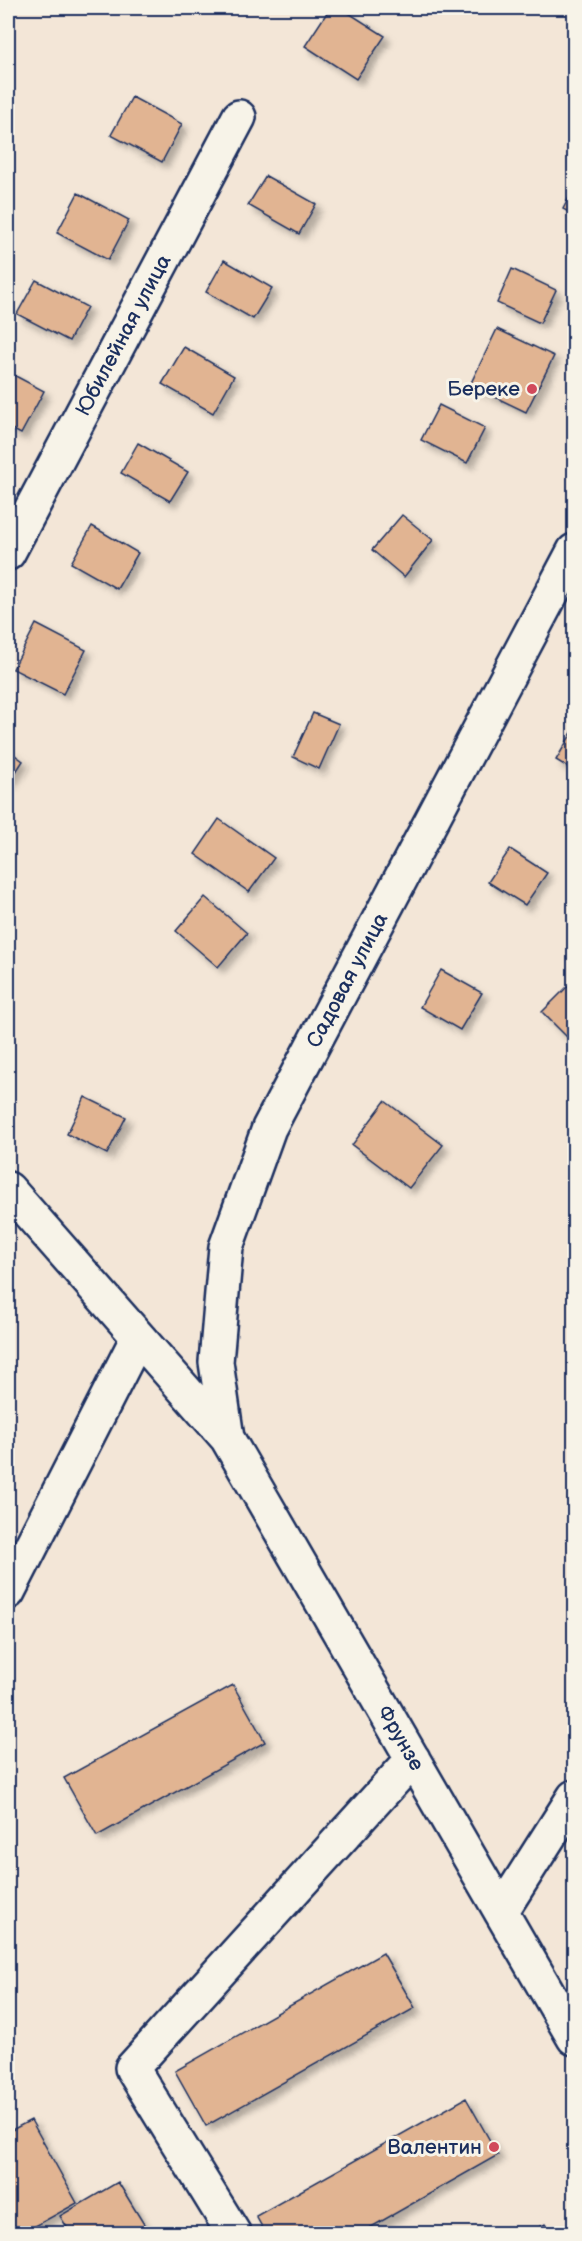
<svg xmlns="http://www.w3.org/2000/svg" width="582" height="2241" font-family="'Balsamiq Sans',sans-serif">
<defs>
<filter id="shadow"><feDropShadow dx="5.5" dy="5.5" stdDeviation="3" flood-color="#0004"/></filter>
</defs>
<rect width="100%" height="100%" fill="#f3e6d7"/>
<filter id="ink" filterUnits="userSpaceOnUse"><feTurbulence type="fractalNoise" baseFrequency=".0167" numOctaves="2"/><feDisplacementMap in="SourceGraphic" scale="12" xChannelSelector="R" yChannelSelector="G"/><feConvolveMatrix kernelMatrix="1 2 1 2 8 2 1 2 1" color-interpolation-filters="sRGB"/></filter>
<g filter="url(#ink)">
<path fill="#e1b492" stroke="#1b2f5e" stroke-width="1.5" filter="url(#shadow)" d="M 330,8 L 341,8 L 385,36 L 356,79 L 305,46 Z
M 132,97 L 182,124 L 162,162 L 111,135 Z
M 266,176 L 316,204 L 299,234 L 248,205 Z
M 574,188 L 574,215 L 563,209 Z
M 78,193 L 129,220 L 108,260 L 57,233 Z
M 224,260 L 272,288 L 253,319 L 206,292 Z
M 512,269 L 556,290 L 540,323 L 497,303 Z
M 36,280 L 87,307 L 69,341 L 17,314 Z
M 497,329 L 554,356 L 526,412 L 470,385 Z
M 184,347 L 234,376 L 213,413 L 162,384 Z
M 8,372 L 44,391 L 21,434 L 8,427 Z
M 439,405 L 485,428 L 467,463 L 421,440 Z
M 138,443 L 188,472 L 170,501 L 121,473 Z
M 402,515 L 433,540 L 404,577 L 372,550 Z
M 92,526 L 138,553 L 117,589 L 71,563 Z
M 36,624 L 86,650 L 63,694 L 13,669 Z
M 313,713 L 339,724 L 319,769 L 293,757 Z
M 574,729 L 574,771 L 556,760 Z
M 8,750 L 23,761 L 8,784 Z
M 219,819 L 274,858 L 249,892 L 195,854 Z
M 510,849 L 547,873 L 525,905 L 488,882 Z
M 205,897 L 247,933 L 218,967 L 176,931 Z
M 441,970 L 482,993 L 460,1030 L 420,1007 Z
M 573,981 L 574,983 L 574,1044 L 542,1012 Z
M 85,1097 L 126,1117 L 107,1154 L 67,1134 Z
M 385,1101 L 443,1145 L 409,1188 L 352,1145 Z
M 233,1685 L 265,1742 L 97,1836 L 64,1778 Z
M 383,1953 L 415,2008 L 206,2126 L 175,2071 Z
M 466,2098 L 498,2155 L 359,2234 L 266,2234 L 256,2216 Z
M 31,2120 L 77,2203 L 21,2234 L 8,2234 L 8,2132 Z
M 118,2182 L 150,2234 L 71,2234 L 60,2216 Z
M 545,2224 L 550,2234 L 527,2234 Z"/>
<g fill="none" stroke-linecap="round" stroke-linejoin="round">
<defs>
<path id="minor" d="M 8,553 L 239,117
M 8,1189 L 227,1438 L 574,2038
M 227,1438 L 216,1362 L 226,1247 L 269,1128 L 574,551
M 8,1592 L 138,1337
M 501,1912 L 574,1797
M 234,2234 L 132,2068 L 413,1759"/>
</defs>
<use href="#minor" stroke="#1b2f5e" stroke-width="38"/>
<use href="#minor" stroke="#f7f3e8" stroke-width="33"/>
</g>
</g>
<g fill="#d1495b" stroke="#f7f3e8" stroke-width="2">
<circle cx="532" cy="389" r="6"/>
<circle cx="494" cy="2147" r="6"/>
</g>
<g text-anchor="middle" stroke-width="6" stroke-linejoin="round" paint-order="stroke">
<g font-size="21" fill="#1b2f5e" stroke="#f7f3e8">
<text transform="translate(123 335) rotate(-62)" y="7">Юбилейная улица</text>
<text transform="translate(347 980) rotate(-62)" y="7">Садовая улица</text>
<text transform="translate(401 1738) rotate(60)" y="7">Фрунзе</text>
</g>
<g font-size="21" fill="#1b2f5e" stroke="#f7f3e8" text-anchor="end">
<text x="520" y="396">Береке</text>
<text x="482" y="2154">Валентин</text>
</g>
</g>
<rect width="582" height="2241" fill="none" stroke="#f7f3e8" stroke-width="30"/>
<rect x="15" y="15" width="552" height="2211" fill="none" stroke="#1b2f5e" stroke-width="2" filter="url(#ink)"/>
</svg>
